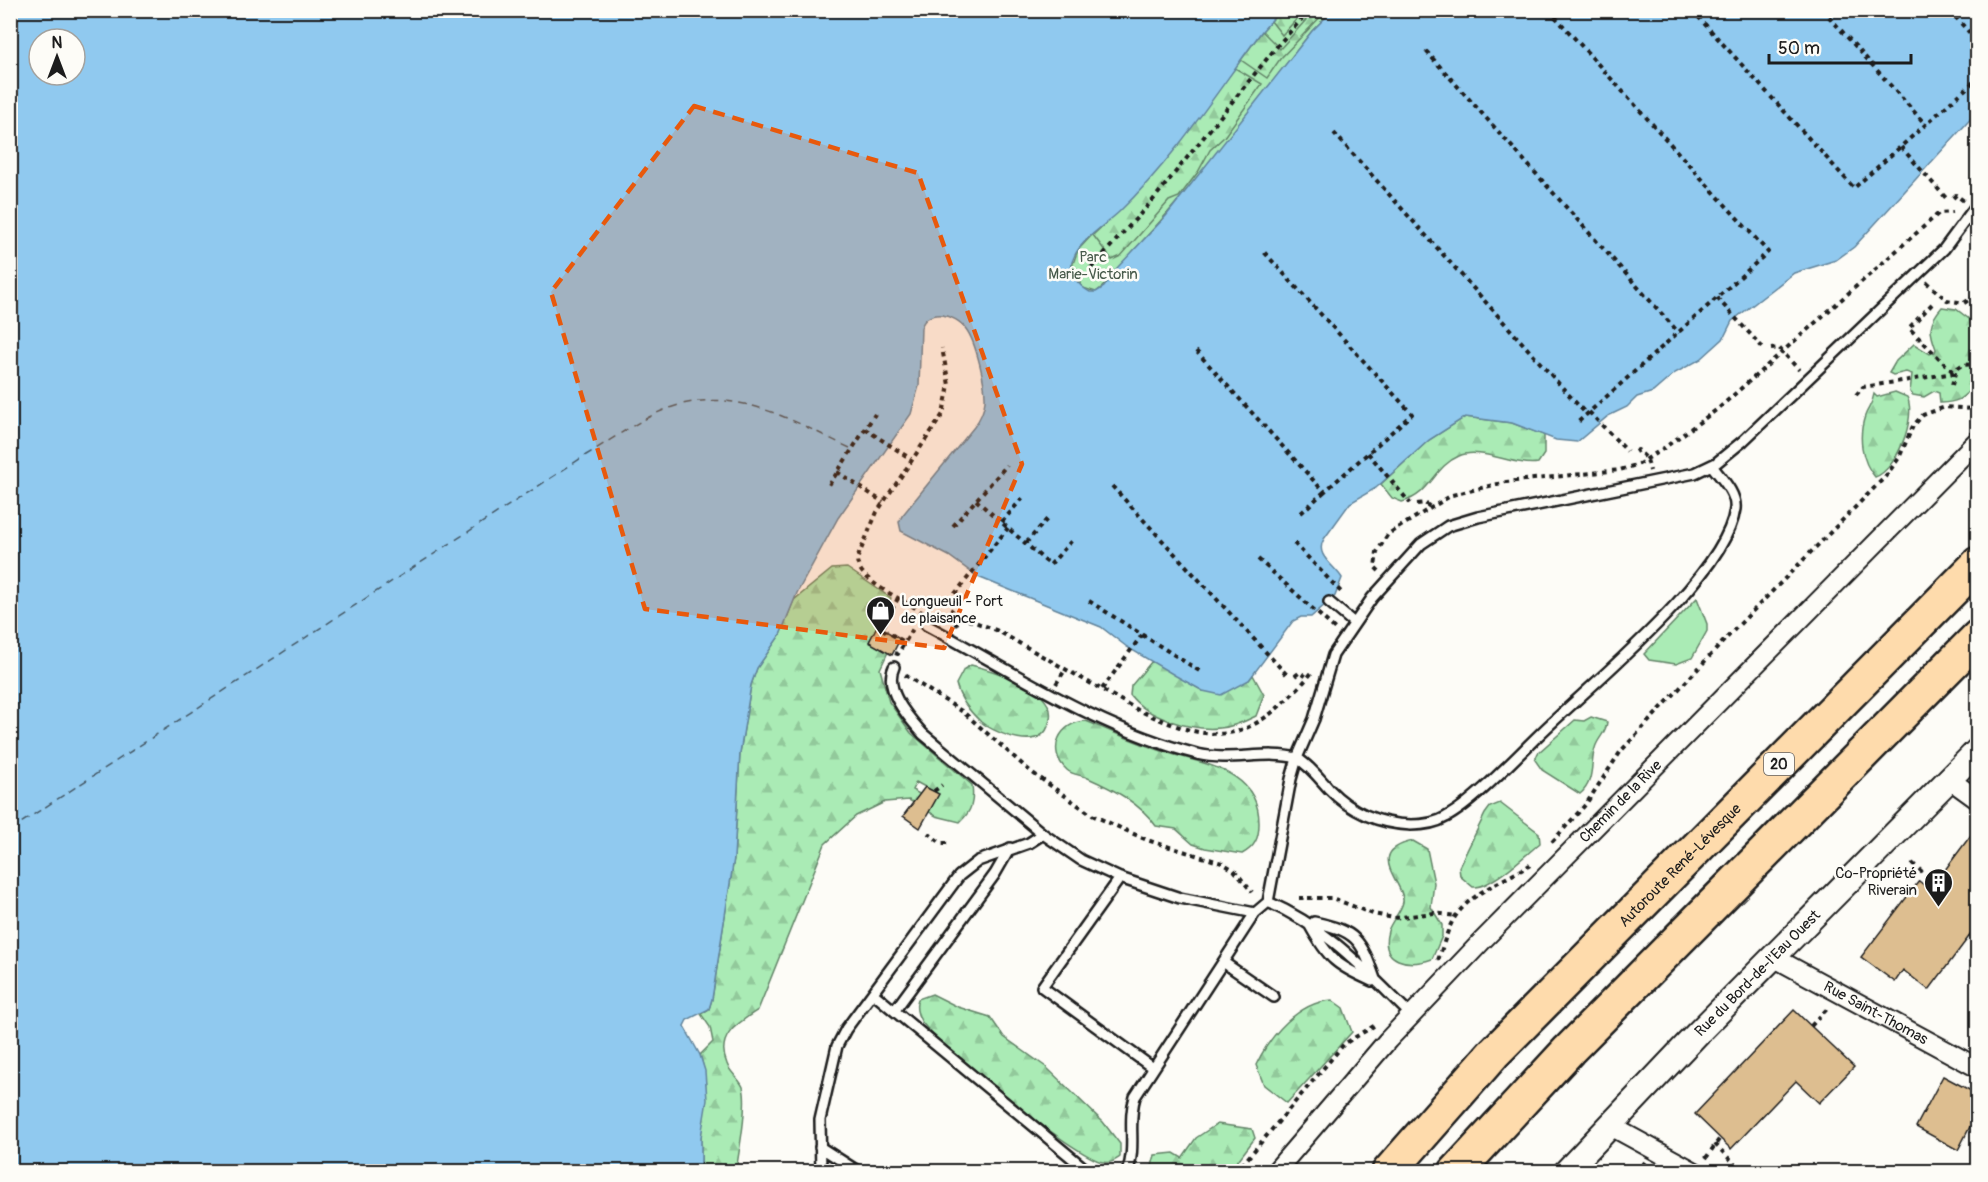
<svg xmlns="http://www.w3.org/2000/svg" width="1988" height="1182" font-family="Pangolin,sans-serif">
<defs>
<pattern id="forest-firs" width="22" height="20" patternUnits="userSpaceOnUse" patternTransform="scale(1.5)"><rect width="22" height="20" fill="#aaebb5"/><path d="M5 1l3.5 6h-7zM16 11l3.5 6h-7z" fill="#92c99b"/></pattern>
</defs>
<rect width="100%" height="100%" fill="#fdfcf7"/>
<filter id="ink" filterUnits="userSpaceOnUse"><feTurbulence type="fractalNoise" baseFrequency=".0167" numOctaves="2"/><feDisplacementMap in="SourceGraphic" scale="12" xChannelSelector="R" yChannelSelector="G"/><feConvolveMatrix kernelMatrix="1 2 1 2 8 2 1 2 1" color-interpolation-filters="sRGB"/></filter>
<g filter="url(#ink)">
<path fill="#aaebb5" stroke="#638468" stroke-width="1.5" d="M 1280,11 L 1332,11 L 1312,31 C 1254,104 1200,180 1136,248 C 1123,262 1112,281 1096,292 L 1083,288 L 1071,269 L 1078,250 L 1187,133 L 1262,31 Z
M 1697,598 L 1707,624 L 1707,631 L 1692,658 L 1676,664 L 1649,660 L 1644,654 Z"/>
<path fill="url(#forest-firs)" stroke="#638468" stroke-width="1.5" fill-rule="evenodd" d="M 1280,11 L 1304,11 L 1282,35 L 1271,21 Z
M 1314,11 L 1326,11 L 1280,59 L 1267,78 L 1241,60 L 1262,31 L 1280,49 Z
M 1235,68 L 1262,84 L 1224,137 L 1210,150 L 1198,172 L 1179,197 L 1169,201 L 1121,256 L 1112,260 L 1093,235 C 1148,186 1191,127 1235,68 Z
M 1942,307 L 1956,309 L 1977,325 L 1977,383 C 1962,397 1963,402 1940,403 L 1939,393 L 1934,391 L 1924,397 L 1913,395 L 1910,392 L 1912,374 L 1906,372 L 1893,375 L 1889,373 L 1896,361 L 1914,344 L 1930,354 L 1935,352 L 1936,349 C 1929,331 1928,323 1942,307 Z
M 1895,392 L 1907,397 C 1917,417 1897,470 1875,477 C 1861,461 1858,436 1865,416 C 1868,407 1872,406 1874,394 L 1877,397 Z
M 1465,417 L 1512,423 L 1544,435 L 1544,454 L 1538,463 C 1515,467 1480,446 1459,456 C 1433,467 1432,494 1402,502 L 1392,498 L 1381,484 L 1429,440 Z
M 847,568 L 891,598 L 884,615 L 869,642 L 888,652 L 880,669 L 889,702 L 911,733 L 972,785 C 974,801 972,811 960,822 L 936,816 L 909,800 L 885,802 L 856,816 L 825,844 L 758,1010 C 738,1023 715,1036 727,1064 C 730,1073 740,1079 743,1087 C 748,1107 739,1151 736,1171 L 701,1171 C 702,1160 700,1150 701,1139 C 703,1106 711,1090 700,1055 L 713,1042 L 710,1027 L 701,1014 L 709,1009 L 712,999 L 734,858 L 740,753 L 751,685 L 757,668 L 780,635 L 794,600 L 832,569 ZM 916,782 L 938,794 L 934,802 L 912,790 Z
M 1152,661 L 1203,691 L 1249,680 L 1253,675 L 1264,695 L 1256,716 C 1244,722 1233,727 1220,728 C 1192,731 1147,718 1130,695 L 1131,686 Z
M 971,665 C 992,670 1038,685 1048,705 C 1051,710 1051,717 1049,723 C 1042,753 996,734 981,722 C 969,711 960,700 956,684 L 964,669 Z
M 1591,717 L 1607,722 C 1606,734 1598,737 1595,748 C 1590,763 1595,782 1580,794 L 1542,770 L 1535,760 L 1538,753 L 1575,720 L 1584,721 Z
M 1086,721 C 1110,731 1134,742 1159,750 C 1200,764 1260,768 1259,824 C 1259,838 1255,847 1242,854 L 1205,848 L 1193,844 L 1176,829 L 1156,826 C 1140,803 1113,789 1088,778 C 1082,775 1072,775 1067,770 C 1046,751 1059,722 1086,721 Z
M 1500,803 L 1539,833 L 1540,843 C 1527,854 1490,889 1473,887 L 1460,876 L 1459,867 L 1485,814 L 1490,807 Z
M 1413,841 L 1427,849 L 1434,883 L 1431,907 L 1442,925 L 1442,936 L 1432,959 C 1409,967 1379,963 1388,931 C 1391,921 1401,912 1403,902 C 1406,884 1362,852 1413,841 Z
M 932,994 L 958,1007 L 990,1017 L 1004,1037 L 1046,1067 L 1103,1122 L 1120,1144 L 1120,1157 C 1114,1161 1110,1164 1103,1162 C 1075,1157 939,1047 921,1021 C 917,1014 915,1007 918,999 Z
M 1332,1000 L 1343,1008 L 1352,1032 L 1287,1103 L 1264,1085 L 1256,1065 C 1270,1035 1299,1002 1332,1000 Z
M 1217,1124 L 1252,1129 L 1255,1138 L 1230,1171 L 1155,1171 L 1152,1166 L 1155,1155 L 1174,1153 L 1182,1158 L 1196,1138 Z"/>
<path fill="#90c9ef" stroke="#62849b" stroke-width="1.5" fill-rule="evenodd" d="M 10,11 L 1280,11 L 1262,31 C 1217,92 1174,159 1119,212 C 1104,226 1078,241 1072,262 C 1069,275 1079,286 1090,292 L 1096,292 L 1104,287 L 1117,268 L 1166,216 L 1312,31 L 1332,11 L 1977,11 L 1977,112 L 1854,247 L 1836,260 L 1794,273 L 1732,321 L 1723,339 L 1701,359 L 1675,373 L 1653,392 L 1637,397 L 1627,407 L 1608,416 L 1577,442 L 1556,440 L 1512,423 L 1465,417 L 1429,440 L 1376,488 L 1350,503 L 1324,539 C 1314,555 1334,565 1342,578 L 1335,596 L 1311,617 L 1301,617 L 1293,621 L 1249,680 L 1221,695 L 1203,691 L 1176,676 L 1127,647 L 1101,627 L 978,577 L 949,556 L 901,531 L 899,522 L 902,516 L 974,427 C 980,419 984,412 985,401 C 986,385 976,342 966,329 C 956,314 927,307 921,328 L 919,386 L 911,414 L 838,518 L 797,593 L 780,635 L 757,668 L 751,685 L 740,753 L 734,858 L 712,999 L 709,1009 L 687,1020 L 684,1026 L 700,1055 L 705,1071 L 707,1100 L 701,1137 L 701,1171 L 11,1171 ZM 39,39 L 75,39 L 75,75 L 39,75 Z"/>
<g fill="none" stroke-linecap="round" stroke-linejoin="round">
<path stroke="#455966" stroke-width="1.5" stroke-dasharray="8 6" stroke-linecap="butt" d="M 10,830 L 586,455 C 609,441 632,425 657,413 C 729,380 788,419 852,449"/>
</g>
<path fill="#ddbe90" stroke="#1c1c1c" stroke-width="1.5" d="M 877,626 L 900,639 L 892,655 L 869,642 Z
M 925,787 L 939,794 L 920,828 L 903,816 Z
M 1977,827 L 1977,926 L 1929,990 L 1903,970 L 1895,982 L 1861,957 L 1919,881 L 1930,890 Z
M 1794,1010 L 1854,1067 L 1819,1103 L 1796,1081 L 1731,1149 L 1695,1114 Z
M 1943,1076 L 1977,1094 L 1977,1113 L 1958,1150 L 1916,1127 Z"/>
<g fill="none" stroke-linecap="round" stroke-linejoin="round">
<defs>
<path id="service" d="M 1329,602 L 1354,623
M 926,625 C 1014,672 1099,729 1197,754 C 1232,762 1266,750 1297,758 C 1310,766 1319,778 1329,789 C 1351,812 1380,824 1411,825 C 1422,825 1436,823 1446,817 C 1473,803 1517,756 1541,733 C 1590,685 1726,576 1735,509 C 1737,493 1720,477 1712,466
M 894,667 C 883,690 909,718 923,734 L 1043,834 L 1081,860 L 1120,878 L 1180,898 L 1255,913
M 1120,878 L 1042,987 L 1153,1068
M 1268,902 C 1328,928 1365,970 1411,1015
M 1314,922 C 1356,931 1361,939 1375,979
M 1309,924 C 1328,959 1337,966 1372,981
M 1223,962 L 1274,997
M 874,994 L 1089,1172
M 895,1010 L 995,874 L 1010,848
M 820,1147 L 859,1172
M 821,1172 L 820,1120 L 837,1046 L 846,1029 L 959,876 L 978,861 L 1029,843 L 1043,834
M 1127,1172 C 1137,1148 1127,1122 1135,1097 L 1255,913 L 1268,902 L 1291,779 L 1297,758 L 1314,719 L 1333,655 L 1372,598 L 1421,544 L 1448,526 L 1478,517 L 1695,473 L 1716,463 L 1743,441 L 1944,249 L 1978,203"/>
<g id="minor">
<path d="M 1949,779 L 1978,800"/>
<path id="s1" d="M 1773,957 L 1978,1068"/>
<path d="M 1609,1125 L 1695,1172"/>
<path id="s2" d="M 1275,1172 L 1388,1040 L 1482,941 L 1978,440"/>
</g>
<g id="tertiary">
<path id="s3" d="M 1566,1172 L 1696,1035 L 1978,750"/>
</g>
<g id="motorway">
<path id="s4" d="M 1389,1172 L 1493,1054 L 1978,564"/>
<path d="M 1456,1172 L 1569,1050 L 1978,637"/>
</g>
</defs>
<use href="#service" stroke="#1c1c1c" stroke-width="14"/>
<use href="#minor" stroke="#1c1c1c" stroke-width="22"/>
<use href="#tertiary" stroke="#1c1c1c" stroke-width="28"/>
<use href="#motorway" stroke="#1c1c1c" stroke-width="38"/>
<path stroke="#1c1c1c" stroke-width="4" stroke-dasharray="4.5 4.5" stroke-linecap="butt" d="M 1549,10 L 1768,252 L 1577,423
M 1692,10 L 1854,188 L 1978,78
M 1823,10 L 1926,125
M 1949,10 L 1978,42
M 1426,51 L 1679,333
M 1334,133 L 1587,415
M 1901,147 L 1946,198
M 1953,198 L 1956,195 L 1964,201
M 1091,268 L 1153,200 L 1278,45 L 1310,10
M 1926,282 L 1947,300 L 1964,303 L 1978,294
M 1717,298 L 1763,348
M 1932,304 L 1909,328 L 1954,373
M 1771,349 L 1779,348 L 1799,370
M 1196,351 L 1324,492 L 1412,414 L 1264,252
M 1952,385 L 1956,369 L 1962,365 L 1978,364
M 1856,395 L 1863,387 L 1954,373
M 1589,412 L 1627,451
M 865,429 L 911,459
M 1635,452 L 1638,450 L 1647,459 L 1650,471
M 1368,453 L 1410,503
M 837,472 L 883,502
M 829,485 L 875,414
M 1112,486 L 1288,676
M 976,500 L 1050,565 L 1074,538
M 1417,504 L 1425,503 L 1430,507
M 1301,513 L 1324,492
M 1002,522 L 1025,495
M 953,526 L 1007,465
M 1026,543 L 1049,517
M 1294,543 L 1343,594
M 1258,559 L 1335,629
M 1379,571 L 1375,567 L 1377,552 L 1388,534 L 1452,495 L 1506,482 L 1620,470 L 1639,464 L 1664,448 L 1719,408 L 1939,213 L 1953,212
M 898,598 L 882,629 L 905,642
M 949,601 L 1008,528
M 1089,601 L 1201,672
M 950,609 L 960,618 L 955,626
M 933,612 L 972,621 L 996,630 L 1138,710 C 1195,736 1234,750 1284,702 C 1294,692 1304,683 1313,671
M 923,613 C 906,600 857,582 857,559 L 877,512 L 943,414 L 949,385 L 942,348
M 895,653 L 898,654 L 914,627
M 905,675 L 963,712 L 1030,771 L 1092,815 L 1147,840 L 1222,863 L 1234,870 L 1252,892
M 1295,676 L 1300,672 L 1308,678
M 1056,684 L 1065,670
M 1102,689 L 1142,635
M 934,791 L 942,785
M 928,833 L 941,843 L 949,843
M 1552,842 L 1586,804 L 1621,751 L 1736,628 L 1885,477 L 1899,458 L 1913,426 L 1923,415 L 1945,407 L 1973,409 L 1978,406
M 1912,863 L 1935,883
M 1299,898 L 1332,898 L 1373,914 L 1394,918 L 1434,913 L 1456,916
M 1438,960 C 1443,947 1446,933 1453,920 C 1470,892 1504,881 1530,865
M 1811,1026 L 1829,1007
M 1715,1144 L 1742,1172
M 1706,1158 L 1720,1138
M 1236,1172 L 1344,1044 L 1377,1024
M 1638,1172 L 1645,1162"/>
<use href="#service" stroke="#fdfcf7" stroke-width="9"/>
<use href="#minor" stroke="#fdfcf7" stroke-width="18"/>
<use href="#tertiary" stroke="#fdfcf7" stroke-width="24"/>
<use href="#motorway" stroke="#fedbac" stroke-width="33"/>
</g>
</g>
<path fill="#e8590c" fill-opacity="0.2" stroke="#e8590c" stroke-width="4.5" stroke-dasharray="12 8" stroke-linejoin="round" d="M 694,106 L 918,173 L 1022,464 L 944,648 L 645,609 L 551,292 Z"/>
<defs>
<symbol id="shop-pin" viewBox="-11 -11 22 30"><path d="M0 17L-7.5 6A9.5 9.5 0 1 1 7.5 6Z" fill="#1c1c1c" stroke="#fdfcf7"/><path d="M-5-2.5h2.3a2.7 3.5 0 0 1 5.4 0H5L5.5 6h-11ZM-1.5-2.5h3a1.5 2.3 0 0 0-3 0Z" fill="#fff"/></symbol>
<symbol id="building-pin" viewBox="-11 -11 22 30"><path d="M0 17L-7.5 6A9.5 9.5 0 1 1 7.5 6Z" fill="#1c1c1c" stroke="#fdfcf7"/><path d="M-4-6H4V6H1V3H-1V6H-4ZM-2.5-4.3h1.7v1.8h-1.7ZM.8-4.3h1.7v1.8H.8ZM-2.5-1h1.7V.8h-1.7ZM.8-1h1.7V.8H.8Z" fill="#fff"/></symbol>
</defs>
<g fill-rule="evenodd">
<use href="#shop-pin" x="864" y="594" width="33" height="45"/>
<use href="#building-pin" x="1922" y="866" width="33" height="45"/>
</g>
<g text-anchor="middle" stroke-width="5" stroke-linejoin="round" paint-order="stroke">
<rect fill="#fdfcf7" stroke="#605f5e" stroke-width="1.5" x="1764" y="753" width="30" height="22" rx="4.5"/>
<g font-size="14" font-weight="bold" fill="#1c1c1c">
<text x="1779" y="769">20</text>
</g>
<g font-size="15" fill="#475a4a" stroke="#fdfcf7">
<text x="1093" y="262">Parc<tspan x="1093" dy="17">Marie-Victorin</tspan></text>
</g>
<g font-size="15" fill="#1c1c1c" stroke="#fdfcf7" text-anchor="start">
<text x="901" y="606">Longueuil - Port<tspan x="901" dy="17">de plaisance</tspan></text>
<text x="1917" y="878" text-anchor="end">Co-Propriété<tspan x="1917" dy="17">Riverain</tspan></text>
</g>
<g font-size="15" fill="#1c1c1c" stroke="#fdfcf7">
<text dy="5" stroke="none"><textPath href="#s2" startOffset="507">Chemin de la Rive</textPath></text>
<text dy="5" stroke="none"><textPath href="#s4" startOffset="423">Autoroute René-Lévesque</textPath></text>
<text dy="5" stroke="none"><textPath href="#s3" startOffset="276">Rue du Bord-de-l'Eau Ouest</textPath></text>
<text dy="5" stroke="none"><textPath href="#s1" startOffset="117">Rue Saint-Thomas</textPath></text>
</g>
</g>
<rect width="1988" height="1182" fill="none" stroke="#fdfcf7" stroke-width="36"/>
<rect x="18" y="18" width="1952" height="1146" fill="none" stroke="#1c1c1c" stroke-width="2" filter="url(#ink)"/>
<g transform="translate(57 57)"><circle r="28" fill="#fdfcf7" stroke="#a3a29f" stroke-width="1.5"/>
<path d="M0-4.5L10 22L0 15L-10 22Z" fill="#1c1c1c"/>
<text y="-9" font-size="16" font-weight="bold" text-anchor="middle" fill="#1c1c1c">N</text>
</g>
<path d="M1769 54v9h142v-9" fill="none" stroke="#1c1c1c" stroke-width="3"/>
<text x="1778" y="54" font-size="18" fill="#1c1c1c" stroke="#fdfcf7" stroke-width="4.5" paint-order="stroke">50 m</text>
</svg>
